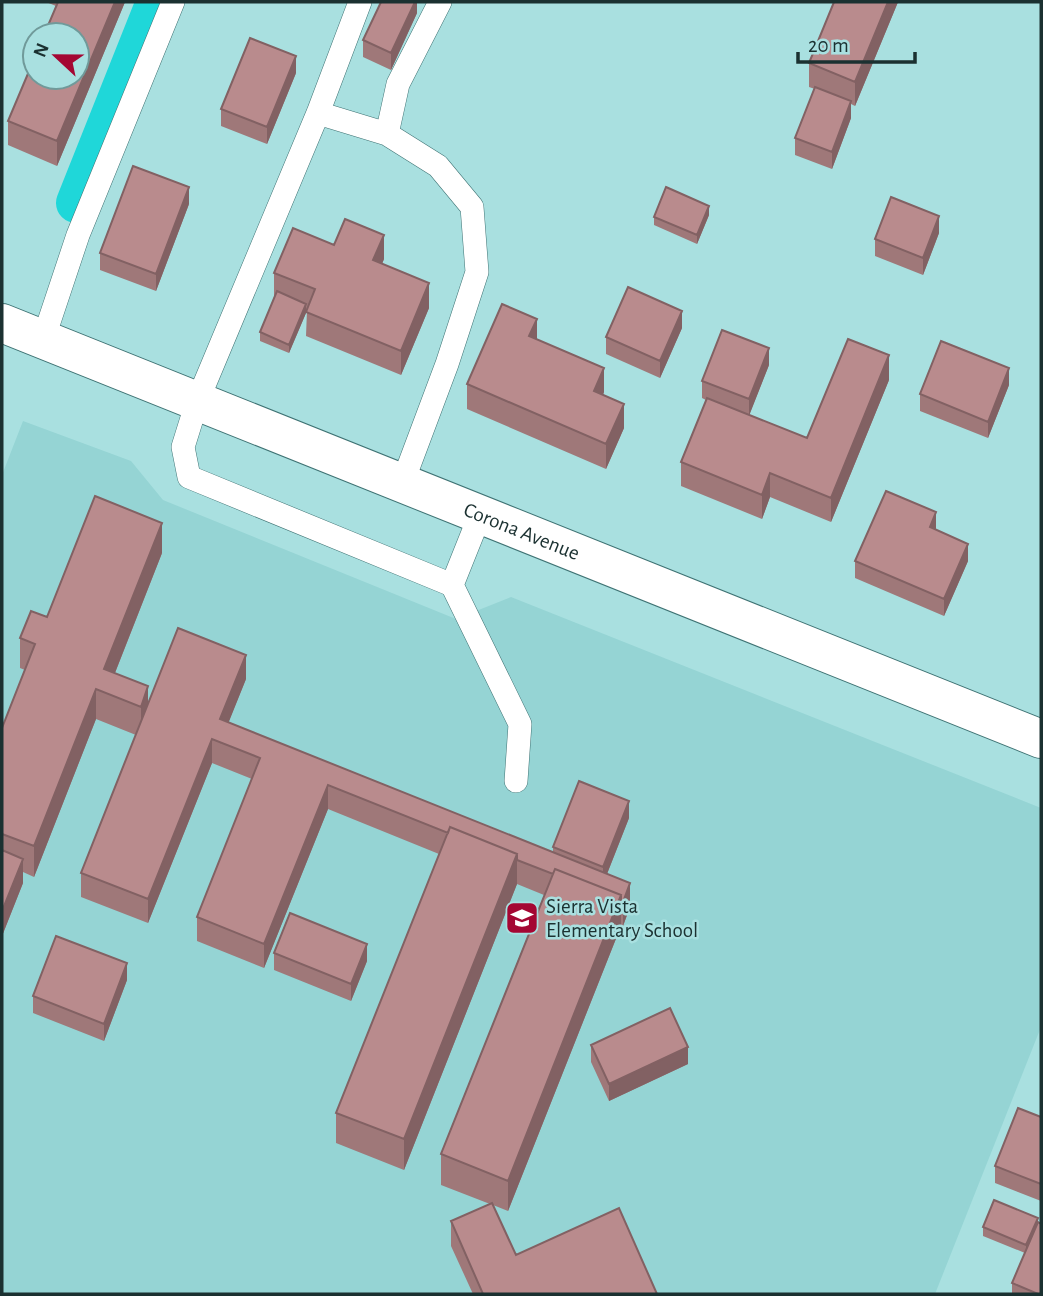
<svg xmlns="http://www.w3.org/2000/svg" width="1043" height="1296" font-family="'Alegreya Sans',sans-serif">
<rect width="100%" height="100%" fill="#a9e0e0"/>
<path fill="#95d4d4" d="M 23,421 L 131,461 L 163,500 L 456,619 L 511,597 L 1041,808 L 1041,1027 L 935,1294 L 2,1294 L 2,475 Z"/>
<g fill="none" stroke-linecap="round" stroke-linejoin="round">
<path stroke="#1fd7d9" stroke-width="40" d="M 76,203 L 156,2"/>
<defs>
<path id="lane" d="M 360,2 L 318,113 L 197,402 L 183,447 L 189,477 L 452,585 L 520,724 L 516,781
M 318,113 L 387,134 L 438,166 L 472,207 L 477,272 L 447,364 L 402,484
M 387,134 L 398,84 L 440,2
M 43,340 L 78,235 L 173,2
M 452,585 L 480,515"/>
<g id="street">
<path id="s1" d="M 2,323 L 1041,739"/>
</g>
</defs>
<use href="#lane" stroke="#3f7374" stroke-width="24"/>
<use href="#street" stroke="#3f7374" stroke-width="40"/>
<use href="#lane" stroke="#fff" stroke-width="23"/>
<use href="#street" stroke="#fff" stroke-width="38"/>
</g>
<path fill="#9f7879" d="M 46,2 L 125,2 L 57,166 L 8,145 L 8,121 L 56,6 Z
M 417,2 L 417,13 L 391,70 L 363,57 L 363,40 Z
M 834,2 L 898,2 L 855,106 L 851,104 L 851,118 L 832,169 L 795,155 L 795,138 L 815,89 L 809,87 L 809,63 Z
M 296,73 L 267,144 L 221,126 L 221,109 Z
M 189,204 L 156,291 L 100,270 L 100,253 Z
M 709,215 L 697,244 L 654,225 L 654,217 Z
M 939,233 L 923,275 L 875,256 L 875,239 Z
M 334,245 L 384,259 L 382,264 L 429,308 L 401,375 L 306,336 L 307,310 L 306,310 L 306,313 L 289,353 L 260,341 L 260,332 L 274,297 L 274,273 Z
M 682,328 L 660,378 L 606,354 L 606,337 Z
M 537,339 L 604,392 L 603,395 L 624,428 L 606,469 L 467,409 L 467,384 Z
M 769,365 L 749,415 L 807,438 L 889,380 L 831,522 L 770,497 L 762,519 L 681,486 L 681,462 L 706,400 L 702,398 L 702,381 Z
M 1009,385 L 988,438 L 920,411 L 920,394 Z
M 936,530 L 968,561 L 944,616 L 855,578 L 855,561 Z
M 162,553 L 115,673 L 148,704 L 246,679 L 228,723 L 553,852 L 553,847 L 629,818 L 607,874 L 630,907 L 623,926 L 621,926 L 508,1211 L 493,1205 L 516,1255 L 657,1294 L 473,1294 L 451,1246 L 451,1221 L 490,1204 L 441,1185 L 441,1154 L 544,895 L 517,884 L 404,1170 L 336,1143 L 336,1113 L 439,854 L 328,809 L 264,968 L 197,941 L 197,917 L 252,779 L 212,763 L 148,923 L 81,897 L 81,873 L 136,735 L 96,719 L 34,877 L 23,872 L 23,883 L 2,936 L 2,728 L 25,670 L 20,668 L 20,638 L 47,617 Z
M 274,953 L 367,961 L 351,1001 L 274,970 Z
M 127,980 L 104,1041 L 33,1013 L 33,996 Z
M 591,1045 L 688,1064 L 609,1101 L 591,1062 Z
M 1041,1117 L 1041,1201 L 995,1183 L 995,1166 Z
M 1038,1222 L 1041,1294 L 1012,1294 L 1012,1283 L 1025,1253 L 983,1236 L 983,1227 Z"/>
<path fill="#826163" d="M 115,2 L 125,2 L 57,166 L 57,141 Z
M 415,2 L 417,2 L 417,13 L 391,70 L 391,53 Z
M 888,2 L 898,2 L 855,106 L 855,82 Z
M 296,56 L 296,73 L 267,144 L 267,127 Z
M 851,101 L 851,118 L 832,169 L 832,152 Z
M 189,187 L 189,204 L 156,291 L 156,274 Z
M 709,206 L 709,215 L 697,244 L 697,235 Z
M 939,216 L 939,233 L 923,275 L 923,258 Z
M 384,235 L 384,259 L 373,284 L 373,260 Z
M 429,283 L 429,308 L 401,375 L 401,351 Z
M 306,304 L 306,313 L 289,353 L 289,345 Z
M 682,311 L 682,328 L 660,378 L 660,361 Z
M 537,319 L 537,343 L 529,336 Z
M 769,348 L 769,365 L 749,416 L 749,399 Z
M 889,355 L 889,380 L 831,522 L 831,498 Z
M 604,368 L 604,392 L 594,415 L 594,391 Z
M 1009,368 L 1009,385 L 988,438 L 988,422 Z
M 624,404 L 624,428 L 606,469 L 606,444 Z
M 770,473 L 770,497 L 762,519 L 762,495 Z
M 936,512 L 936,529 L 930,544 L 930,527 Z
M 162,523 L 162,553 L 107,693 L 104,669 Z
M 968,544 L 968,561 L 944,616 L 944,599 Z
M 246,655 L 246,679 L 220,744 L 220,719 Z
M 148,686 L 148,717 L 141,737 L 141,707 Z
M 96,689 L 96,719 L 34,877 L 34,846 Z
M 212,739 L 212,763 L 148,923 L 148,899 Z
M 328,785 L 328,809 L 264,968 L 264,944 Z
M 629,801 L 629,818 L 603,884 L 603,867 Z
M 517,854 L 517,884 L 404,1170 L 404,1139 Z
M 23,859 L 23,883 L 2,936 L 2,911 Z
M 630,883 L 630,907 L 623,926 L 623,902 Z
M 621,895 L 621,926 L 508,1211 L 508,1181 Z
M 367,944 L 367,961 L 351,1001 L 351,984 Z
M 127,963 L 127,980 L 104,1041 L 104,1024 Z
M 688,1047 L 688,1064 L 609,1101 L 609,1084 Z
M 1038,1218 L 1038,1227 L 1026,1254 L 1026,1245 Z"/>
<path fill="#b98b8d" stroke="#826163" stroke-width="2" d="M 58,2 L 115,2 L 57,141 L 8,121 L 35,57 L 35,77 L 77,77 L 77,35 L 44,35 Z
M 381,2 L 415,2 L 391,53 L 363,40 Z
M 834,2 L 888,2 L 855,82 L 809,63 Z
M 250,38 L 296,56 L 267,127 L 221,109 Z
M 815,87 L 851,101 L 832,152 L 795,138 Z
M 133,166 L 189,187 L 156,274 L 100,253 Z
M 666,187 L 709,206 L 697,235 L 654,217 Z
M 891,197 L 939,216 L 923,258 L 875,239 Z
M 345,219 L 384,235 L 373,260 L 429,283 L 401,351 L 306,312 L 315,289 L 274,273 L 293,228 L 334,245 Z
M 628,287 L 682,311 L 660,361 L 606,337 Z
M 277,291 L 306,304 L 289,345 L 260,332 Z
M 502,304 L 537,319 L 529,336 L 604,368 L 594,391 L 624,404 L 606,444 L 467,384 Z
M 722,330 L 769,348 L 749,399 L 702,381 Z
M 848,339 L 889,355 L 831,498 L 770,473 L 762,495 L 681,462 L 707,398 L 807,438 Z
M 941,341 L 1009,368 L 988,422 L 920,394 Z
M 886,491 L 936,512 L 930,527 L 968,544 L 944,599 L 855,561 Z
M 95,496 L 162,523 L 104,669 L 148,686 L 141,707 L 96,689 L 34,846 L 2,834 L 2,728 L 35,644 L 20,638 L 31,611 L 47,617 Z
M 178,628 L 246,655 L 220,719 L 630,883 L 623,902 L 621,901 L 621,895 L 555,869 L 553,874 L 517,860 L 517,854 L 450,827 L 448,833 L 328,785 L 264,944 L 197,917 L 260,758 L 212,739 L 148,899 L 81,873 Z
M 579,781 L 629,801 L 603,867 L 553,847 Z
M 450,827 L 517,854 L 404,1139 L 336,1113 Z
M 2,850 L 23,859 L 2,911 Z
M 555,869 L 621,895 L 508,1181 L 441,1154 Z
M 290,913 L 367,944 L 351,984 L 274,953 Z
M 56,936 L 127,963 L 104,1024 L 33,996 Z
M 670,1008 L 688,1047 L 609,1084 L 591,1045 Z
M 1018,1108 L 1041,1117 L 1041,1184 L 995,1166 Z
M 994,1200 L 1038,1218 L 1026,1245 L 983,1227 Z
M 492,1203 L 516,1255 L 619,1208 L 657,1294 L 483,1294 L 451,1221 Z
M 1038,1222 L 1041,1224 L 1041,1294 L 1038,1294 L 1012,1283 Z"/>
<defs>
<symbol id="school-square" viewBox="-11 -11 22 22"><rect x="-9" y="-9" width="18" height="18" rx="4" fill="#a40733" stroke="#a9e0e0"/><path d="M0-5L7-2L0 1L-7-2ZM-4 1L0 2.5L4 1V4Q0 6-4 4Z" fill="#fff"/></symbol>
</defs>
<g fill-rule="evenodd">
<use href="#school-square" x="503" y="899" width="38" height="38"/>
</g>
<g text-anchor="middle" stroke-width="5" stroke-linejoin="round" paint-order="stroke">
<g font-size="21" fill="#1b3131" stroke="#a9e0e0">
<text dy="7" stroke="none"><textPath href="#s1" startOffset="560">Corona Avenue</textPath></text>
</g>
<g font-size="21" fill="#1b3131" stroke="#a9e0e0" text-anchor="start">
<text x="546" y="913">Sierra Vista<tspan x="546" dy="24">Elementary School</tspan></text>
</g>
</g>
<rect width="1043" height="1296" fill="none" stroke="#1b3131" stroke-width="7"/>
<g transform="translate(56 56) rotate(292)"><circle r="33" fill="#a9e0e0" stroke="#709a9a" stroke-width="2"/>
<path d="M0-5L12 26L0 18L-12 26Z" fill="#a40733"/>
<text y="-10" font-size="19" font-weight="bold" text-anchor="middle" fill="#1b3131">N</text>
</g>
<path d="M798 52v10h117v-10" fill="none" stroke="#1b3131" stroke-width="3.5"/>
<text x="808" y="52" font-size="21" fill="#1b3131" stroke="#a9e0e0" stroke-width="5" paint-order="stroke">20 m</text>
</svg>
